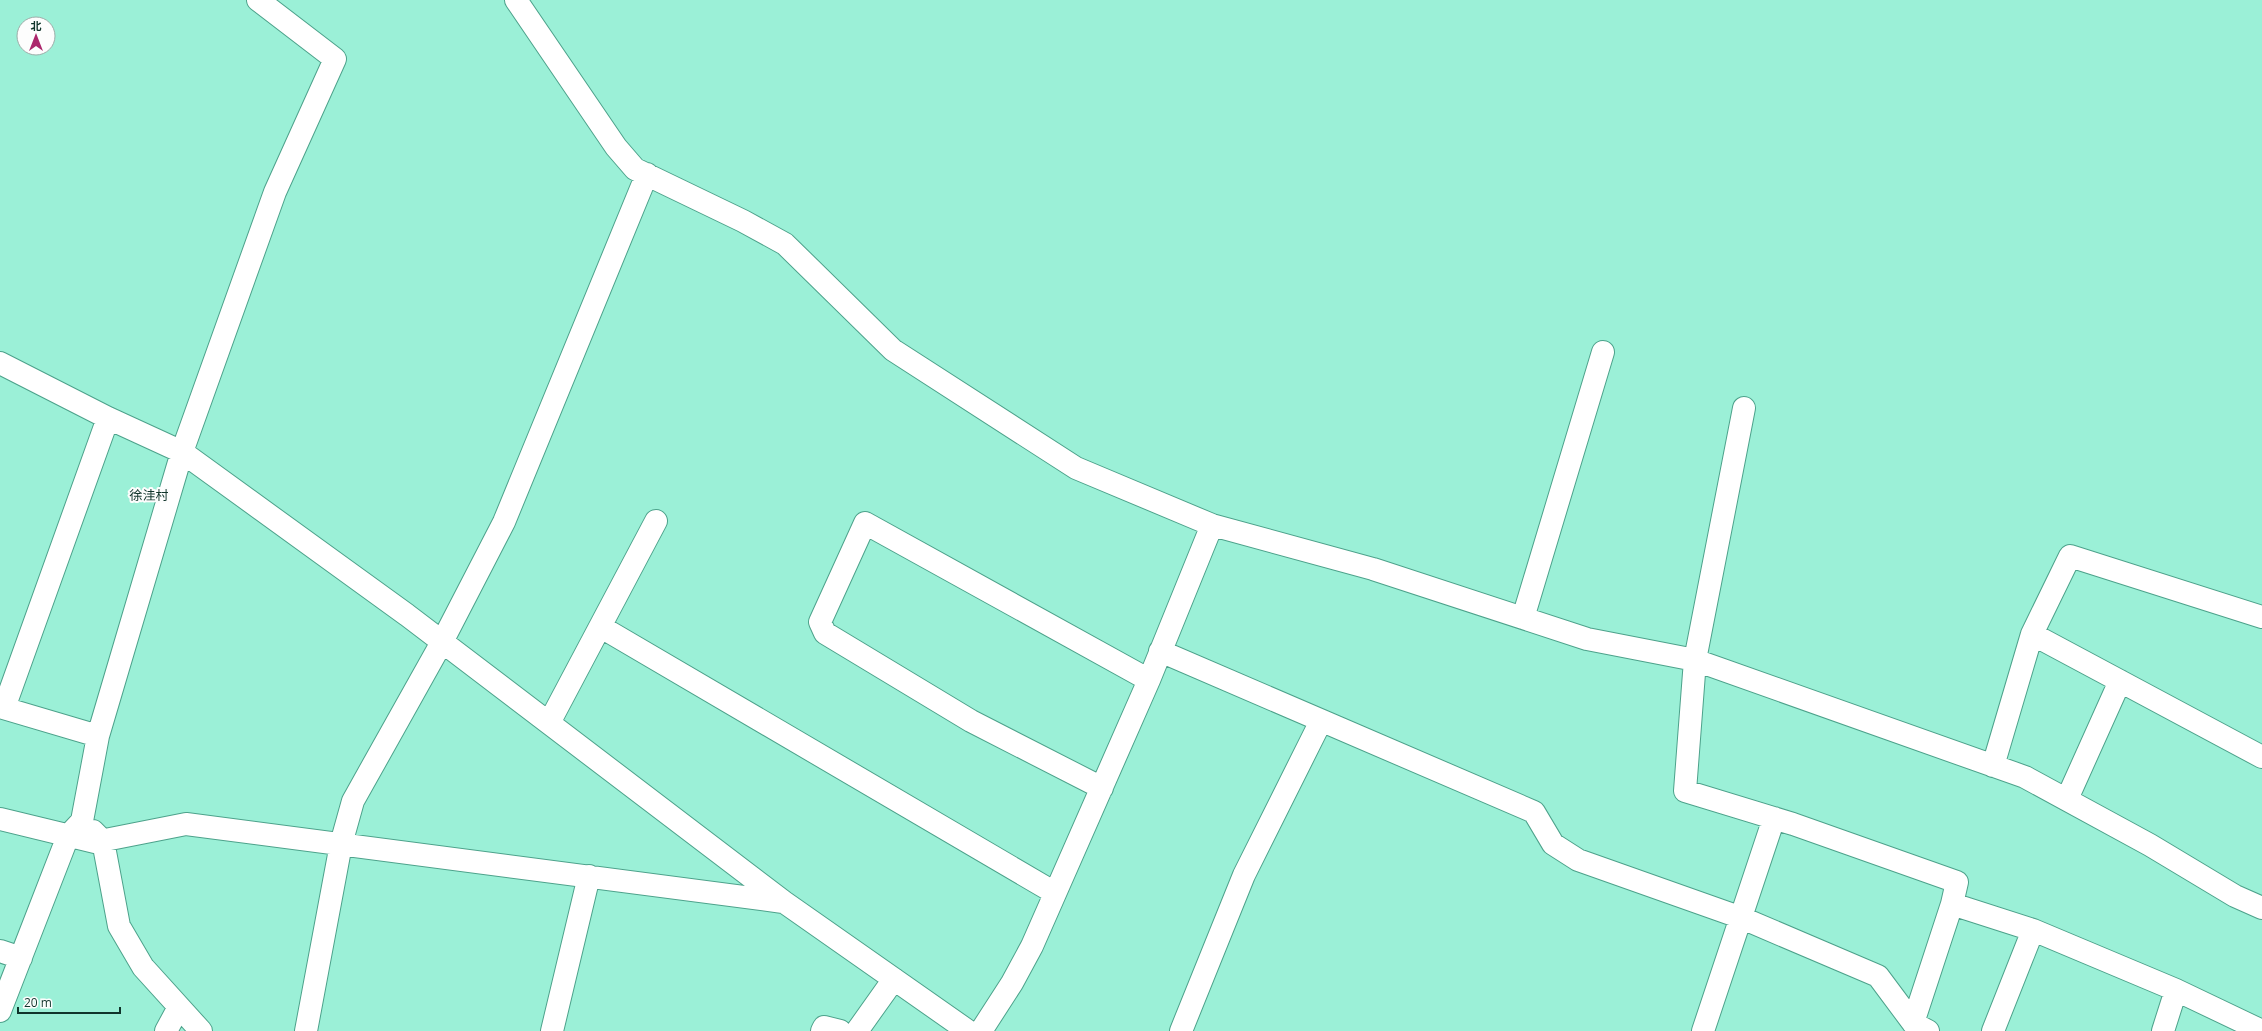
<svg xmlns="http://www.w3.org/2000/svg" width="2262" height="1031" font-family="'Open Sans','Noto Sans SC',sans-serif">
<rect width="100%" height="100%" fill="#9bf0d7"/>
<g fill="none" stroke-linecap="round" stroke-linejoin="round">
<defs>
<path id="minor" d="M 516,0 L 616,147 L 635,169 L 743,221 L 785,244 L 893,350 L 1076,468 L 1212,525 L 1373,569 L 1587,639 L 1695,660 L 2025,777 L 2150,845 L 2235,896 L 2262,908
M 0,363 L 108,418 L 182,452 L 407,615 L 784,902 L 968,1031
M 1744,408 L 1695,660 L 1685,791 L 1793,824 L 1957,882 L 1952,904 L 2033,930 L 2176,990 L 2262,1031
M 1523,618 L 1603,352
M 601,627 L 1055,893
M 2032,634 L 2262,757
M 1160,651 L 1534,812 L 1553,844 L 1578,860 L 1742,918 L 1878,976 L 1913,1023 L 1928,1031
M 0,707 L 98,736
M 4,708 L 108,418
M 549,723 L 656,521
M 1993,766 L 2032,634 L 2070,556 L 2262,617
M 1102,788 L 971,721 L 825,633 L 820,622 L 865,523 L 1149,680
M 2067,799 L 2120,681
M 0,819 L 95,842 L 186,824 L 783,902
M 93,831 L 103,841 L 119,926 L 143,967 L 201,1031
M 0,951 L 21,958
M 0,1011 L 68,836 L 82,821 L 98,736 L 182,452 L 275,192 L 335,59 L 258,0
M 1913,1023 L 1952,904
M 166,1031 L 179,1007
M 306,1031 L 341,844 L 353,801 L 442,642 L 504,522 L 647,174
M 552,1031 L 589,876
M 822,1031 L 824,1027 L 840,1031
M 857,1031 L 894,979
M 981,1031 L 1012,983 L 1032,946 L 1149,680 L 1212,525
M 1181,1031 L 1244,875 L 1321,721
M 1703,1031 L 1774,818
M 1993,1031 L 2033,930
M 2163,1031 L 2176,990"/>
</defs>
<use href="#minor" stroke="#4da28b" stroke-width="24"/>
<use href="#minor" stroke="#fff" stroke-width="22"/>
</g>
<g text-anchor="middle" stroke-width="4" stroke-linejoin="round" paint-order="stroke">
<g font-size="13" fill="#10342b" stroke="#fdfdfd">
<text x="149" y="500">徐洼村</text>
</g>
</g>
<g transform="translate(36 36)"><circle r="19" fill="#fdfdfd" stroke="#9eada9"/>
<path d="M0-3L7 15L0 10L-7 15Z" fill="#ac266c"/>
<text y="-6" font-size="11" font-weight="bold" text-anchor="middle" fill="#10342b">北</text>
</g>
<path d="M18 1007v6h102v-6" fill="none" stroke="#10342b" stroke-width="2"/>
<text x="24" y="1007" font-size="12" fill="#10342b" stroke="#fdfdfd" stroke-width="3" paint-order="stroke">20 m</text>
</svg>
